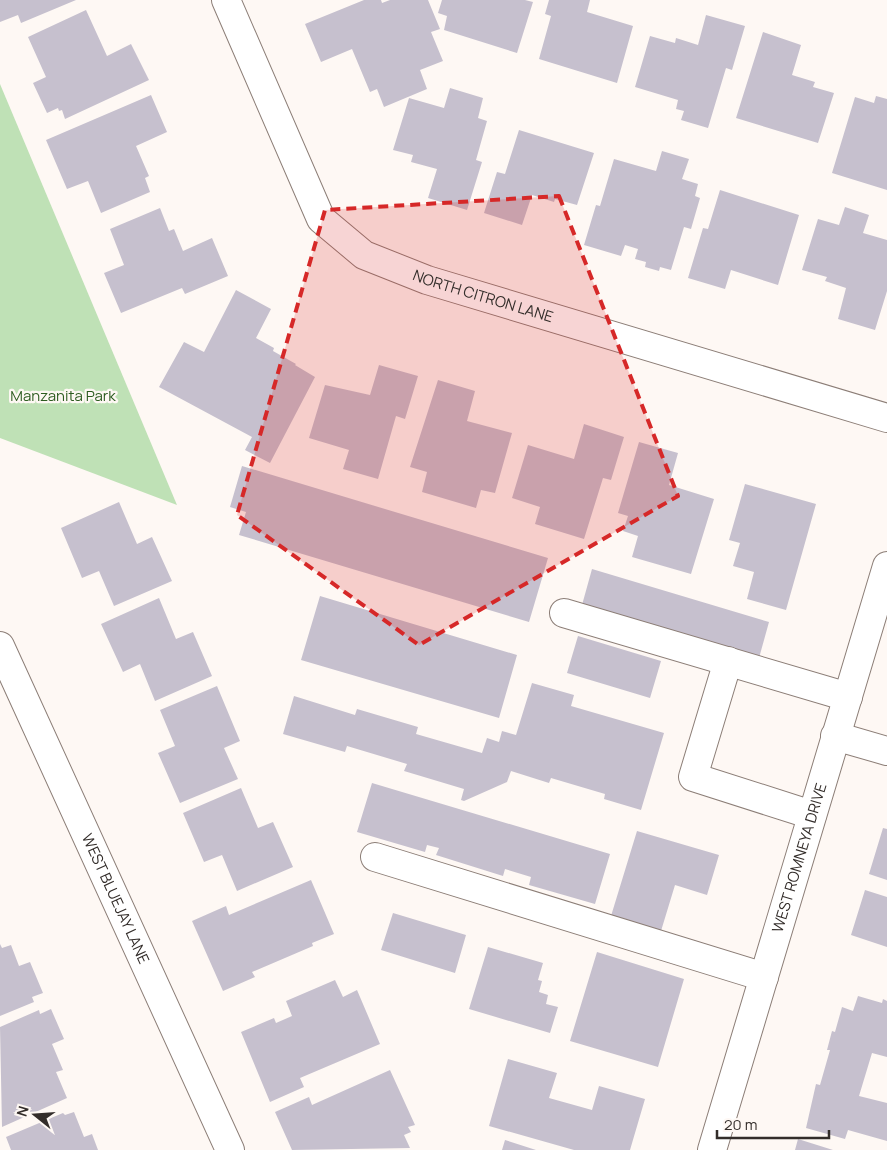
<svg xmlns="http://www.w3.org/2000/svg" width="887" height="1150" font-family="Manrope,sans-serif">
<rect width="100%" height="100%" fill="#fef8f4"/>
<path fill="#bfe1b6" d="M 0,84 L 177,505 L 0,438 Z"/>
<path fill="#c6c0ce" d="M 0,0 L 76,0 L 21,23 L 18,15 L 0,22 Z
M 364,0 L 381,0 L 382,3 L 390,0 L 428,0 L 440,29 L 431,32 L 443,61 L 420,70 L 427,89 L 384,107 L 377,89 L 370,92 L 352,49 L 321,62 L 305,24 Z
M 442,0 L 525,0 L 533,2 L 517,53 L 444,30 L 447,16 L 438,13 Z
M 549,0 L 590,0 L 587,12 L 633,26 L 617,83 L 539,59 L 551,16 L 545,14 Z
M 86,10 L 107,56 L 131,44 L 149,80 L 65,119 L 62,110 L 59,111 L 58,108 L 47,113 L 33,83 L 46,77 L 28,37 Z
M 706,15 L 745,26 L 732,70 L 726,68 L 708,128 L 681,120 L 684,111 L 676,109 L 678,100 L 635,87 L 650,36 L 675,43 L 676,38 L 698,45 Z
M 763,32 L 801,45 L 792,75 L 815,82 L 813,87 L 834,93 L 818,143 L 736,118 Z
M 450,88 L 483,98 L 478,118 L 487,121 L 476,160 L 482,162 L 467,210 L 428,198 L 437,169 L 411,162 L 413,155 L 393,150 L 409,98 L 444,108 Z
M 151,95 L 167,132 L 136,146 L 149,176 L 145,178 L 150,192 L 101,213 L 88,181 L 67,189 L 46,140 Z
M 876,96 L 887,99 L 887,190 L 832,173 L 855,97 L 874,103 Z
M 519,130 L 594,153 L 577,205 L 555,199 L 554,202 L 532,195 L 522,225 L 484,213 L 497,172 L 505,174 Z
M 662,151 L 689,159 L 682,179 L 698,184 L 695,196 L 700,198 L 691,229 L 684,227 L 671,270 L 660,267 L 659,271 L 645,267 L 646,262 L 635,259 L 638,249 L 625,245 L 621,256 L 584,245 L 596,205 L 600,206 L 614,159 L 656,171 Z
M 720,190 L 799,215 L 778,285 L 731,270 L 725,289 L 688,278 L 703,228 L 708,229 Z
M 845,207 L 869,215 L 863,233 L 887,240 L 887,291 L 875,330 L 838,319 L 846,288 L 825,281 L 827,277 L 802,270 L 818,219 L 839,225 Z
M 160,208 L 169,231 L 174,229 L 183,251 L 212,238 L 228,276 L 185,294 L 182,288 L 121,313 L 104,273 L 124,265 L 110,229 Z
M 236,290 L 271,309 L 256,338 L 274,348 L 273,351 L 296,364 L 295,365 L 315,377 L 270,463 L 245,450 L 252,437 L 159,387 L 184,342 L 204,352 Z
M 379,365 L 418,376 L 405,419 L 396,416 L 378,479 L 343,469 L 349,450 L 309,438 L 325,385 L 370,395 Z
M 438,380 L 475,391 L 467,421 L 512,433 L 495,493 L 481,490 L 476,508 L 422,492 L 427,472 L 410,467 Z
M 584,424 L 624,437 L 611,480 L 603,478 L 584,539 L 535,524 L 540,507 L 512,498 L 528,445 L 574,459 Z
M 639,442 L 678,453 L 669,485 L 714,499 L 691,574 L 632,557 L 638,536 L 623,531 L 628,516 L 618,513 Z
M 242,466 L 548,558 L 529,622 L 239,535 L 246,512 L 230,507 Z
M 745,484 L 816,504 L 786,610 L 747,599 L 754,572 L 733,566 L 740,543 L 729,540 Z
M 119,502 L 137,544 L 152,537 L 172,581 L 114,606 L 99,571 L 82,578 L 61,528 Z
M 592,569 L 769,622 L 759,658 L 582,605 Z
M 320,596 L 517,655 L 499,718 L 301,660 Z
M 159,598 L 176,639 L 193,632 L 212,676 L 155,701 L 140,664 L 123,672 L 101,624 Z
M 578,636 L 661,661 L 650,698 L 567,673 Z
M 532,683 L 574,695 L 571,706 L 664,733 L 641,810 L 604,799 L 605,794 L 551,778 L 549,783 L 511,771 L 507,782 L 464,801 L 461,800 L 464,789 L 404,771 L 407,764 L 347,746 L 345,752 L 283,734 L 294,696 L 355,715 L 357,709 L 418,727 L 416,734 L 482,753 L 487,738 L 499,742 L 502,731 L 516,735 Z
M 217,686 L 240,741 L 224,748 L 238,779 L 180,803 L 158,753 L 175,746 L 160,710 Z
M 372,783 L 610,854 L 595,904 L 529,885 L 531,877 L 505,869 L 503,876 L 436,855 L 439,848 L 427,845 L 425,852 L 357,832 Z
M 241,788 L 258,828 L 273,822 L 293,867 L 237,891 L 222,855 L 204,862 L 183,813 Z
M 883,828 L 887,829 L 887,880 L 869,874 Z
M 637,831 L 719,855 L 707,895 L 675,885 L 661,931 L 611,916 Z
M 311,880 L 334,934 L 312,943 L 313,946 L 252,972 L 255,977 L 223,991 L 192,921 L 226,906 L 229,915 Z
M 865,890 L 887,897 L 887,947 L 851,935 Z
M 393,913 L 466,935 L 455,973 L 381,950 Z
M 0,944 L 2,948 L 11,945 L 19,966 L 30,962 L 43,993 L 32,997 L 34,1002 L 0,1016 Z
M 488,947 L 543,963 L 538,980 L 542,981 L 539,992 L 548,995 L 546,1004 L 558,1007 L 550,1033 L 469,1009 Z
M 597,952 L 684,979 L 658,1067 L 570,1041 Z
M 335,980 L 343,997 L 357,990 L 380,1044 L 300,1078 L 304,1087 L 270,1102 L 241,1032 L 274,1018 L 276,1023 L 292,1016 L 286,1001 Z
M 858,996 L 882,1003 L 883,999 L 887,1001 L 887,1057 L 872,1053 L 859,1096 L 887,1103 L 887,1141 L 848,1130 L 845,1139 L 806,1128 L 816,1084 L 820,1085 L 830,1050 L 827,1050 L 832,1031 L 835,1032 L 842,1007 L 853,1011 Z
M 51,1009 L 64,1039 L 52,1044 L 63,1070 L 56,1072 L 67,1098 L 2,1127 L 0,1027 L 39,1010 L 40,1014 Z
M 508,1059 L 557,1073 L 549,1098 L 592,1110 L 599,1086 L 645,1099 L 630,1150 L 574,1150 L 489,1126 Z
M 390,1070 L 415,1125 L 408,1127 L 411,1132 L 404,1135 L 410,1148 L 292,1150 L 275,1112 L 309,1097 L 312,1105 Z
M 74,1112 L 84,1137 L 92,1134 L 98,1150 L 11,1150 L 6,1137 L 63,1113 L 65,1115 Z
M 798,1139 L 833,1150 L 795,1150 Z
M 505,1140 L 536,1150 L 502,1150 Z"/>
<g fill="none" stroke-linecap="round" stroke-linejoin="round">
<defs>
<g id="minor">
<path id="s1" d="M 226,0 L 321,219 L 364,255 L 427,280 L 887,418"/>
<path d="M 564,613 L 848,697"/>
<path id="s2" d="M 0,646 L 230,1150"/>
<path d="M 728,661 L 693,777 L 812,815"/>
<path d="M 835,736 L 887,751"/>
<path d="M 375,857 L 764,977"/>
<path id="s3" d="M 712,1150 L 887,566"/>
</g>
</defs>
<use href="#minor" stroke="#8c7e77" stroke-width="30"/>
<use href="#minor" stroke="#fff" stroke-width="28"/>
</g>
<path fill="#d62828" fill-opacity="0.2" stroke="#d62828" stroke-width="4" stroke-dasharray="10 6" stroke-linejoin="round" d="M 559,196 L 678,496 L 419,645 L 237,515 L 325,210 Z"/>
<g text-anchor="middle" stroke-width="4.5" stroke-linejoin="round" paint-order="stroke">
<g font-size="15" fill="#332d2a" stroke="#fef8f4">
<text dy="5" stroke="none"><textPath href="#s1" startOffset="421">NORTH CITRON LANE</textPath></text>
<text dy="5" stroke="none"><textPath href="#s3" startOffset="305">WEST ROMNEYA DRIVE</textPath></text>
<text dy="5" stroke="none"><textPath href="#s2" startOffset="278">WEST BLUEJAY LANE</textPath></text>
</g>
<g font-size="15" fill="#2d5c20" stroke="#fef8f4">
<text x="63" y="401">Manzanita Park</text>
</g>
</g>
<g transform="translate(35 1115) rotate(287)" stroke="#fef8f4" stroke-width="4" paint-order="stroke">
<path d="M0-4L9 19L0 12L-9 19Z" fill="#332d2a"/>
<text y="-8" font-size="14" font-weight="bold" text-anchor="middle" fill="#332d2a">N</text>
</g>
<path d="M717 1130v8h112v-8" fill="none" stroke="#332d2a" stroke-width="2.5"/>
<text x="724" y="1130" font-size="15" fill="#332d2a" stroke="#fef8f4" stroke-width="4" paint-order="stroke">20 m</text>
</svg>
